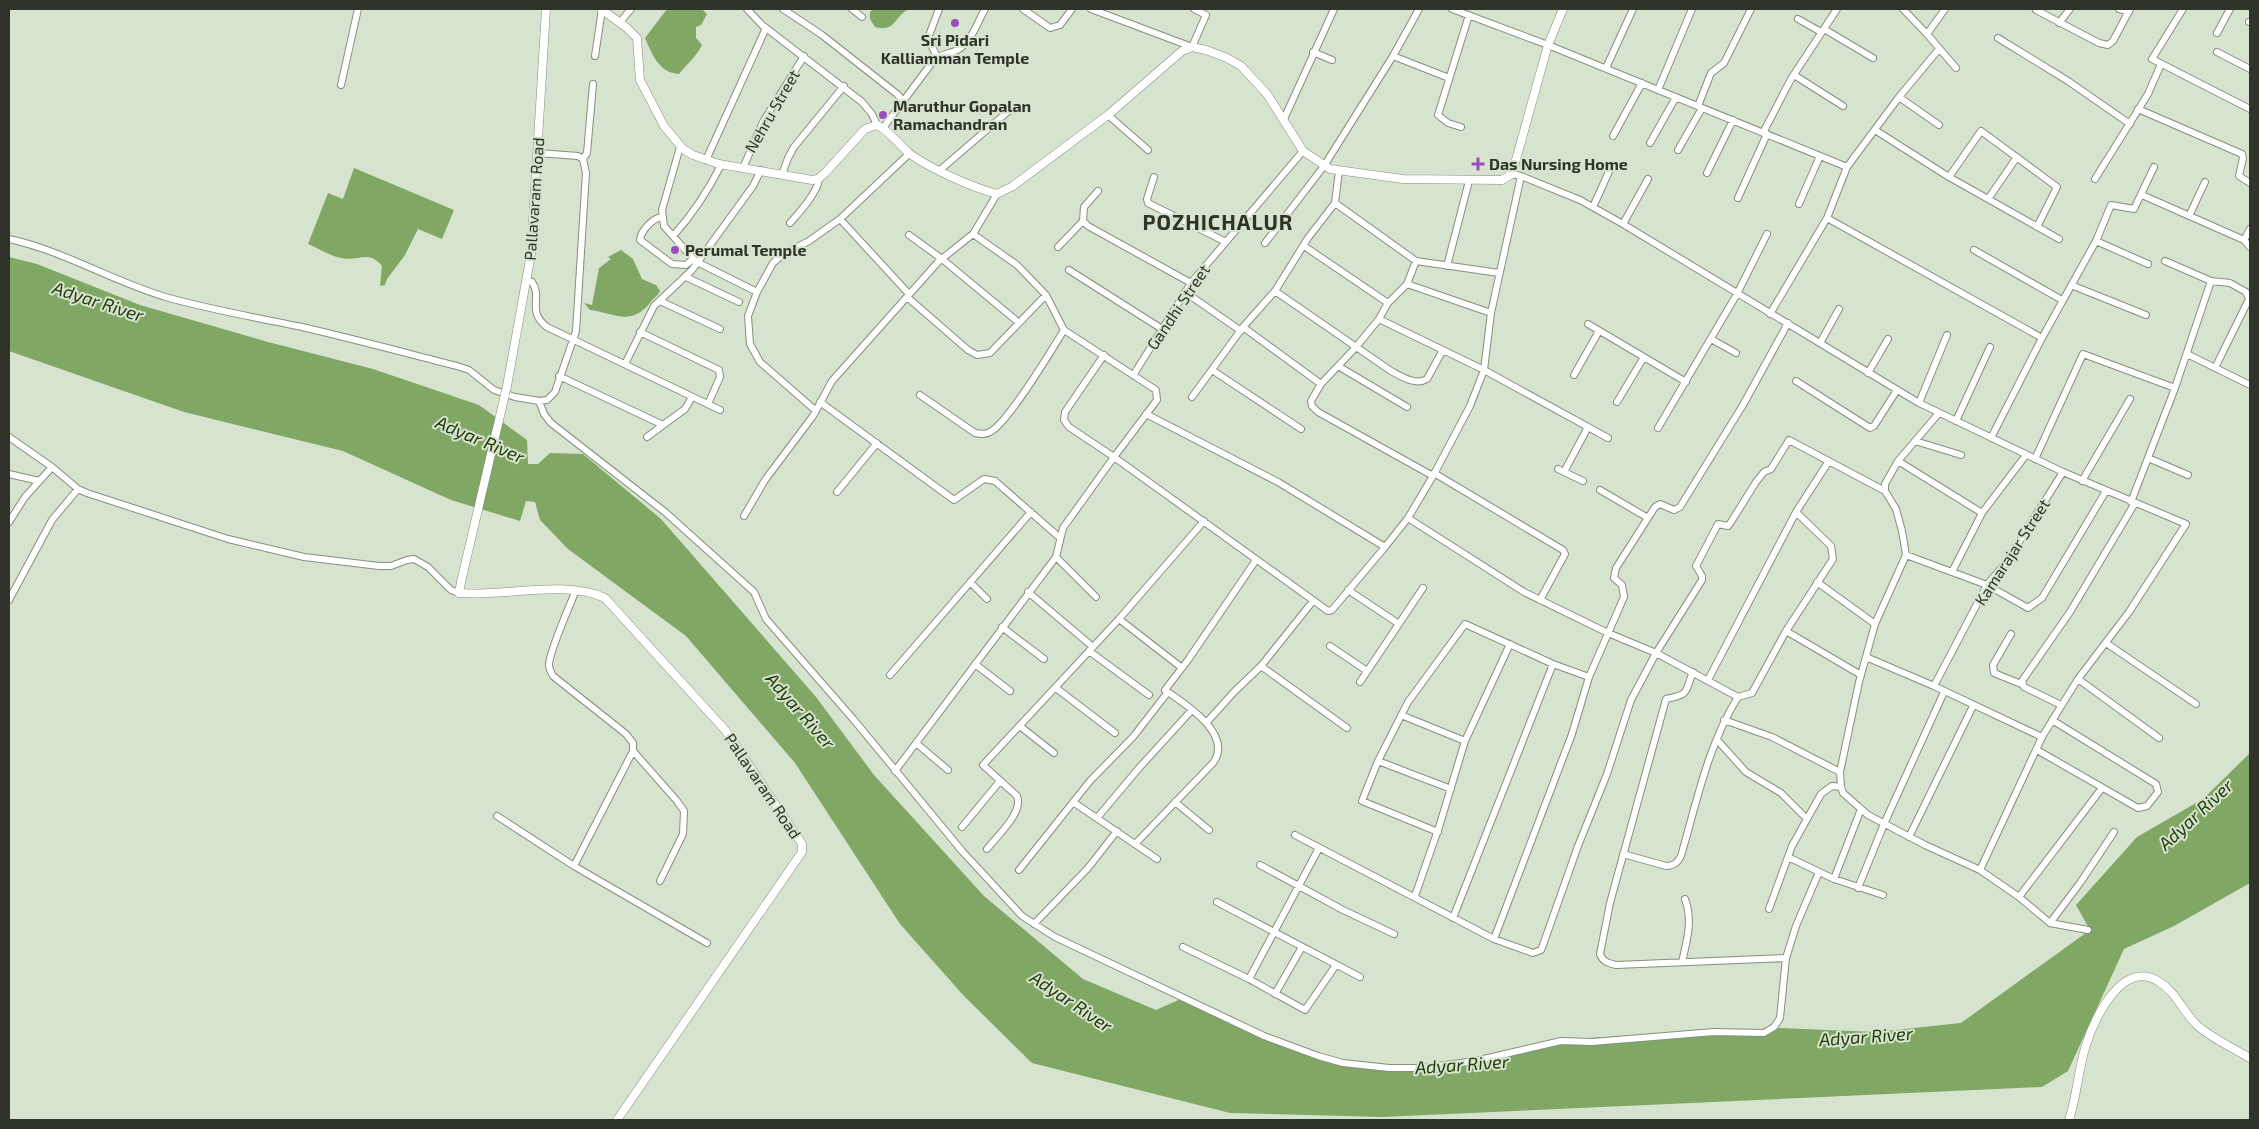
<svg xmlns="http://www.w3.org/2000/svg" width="2259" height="1129" font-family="'Exo 2',sans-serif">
<rect width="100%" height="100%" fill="#d6e3ce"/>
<path fill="#80a764" d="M 667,9 L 702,9 L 707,14 L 701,25 L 696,27 L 696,38 L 702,45 C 696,57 687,64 679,74 C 659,73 652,54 645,38 Z
M 873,9 L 909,9 C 893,17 897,32 875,27 L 870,19 L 870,12 Z
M 354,168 L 454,210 L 442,239 L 418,229 L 405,255 L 387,279 L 385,285 L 380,286 L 382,266 C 368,249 359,262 341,258 C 330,256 318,248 308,244 L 328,193 L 343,199 Z
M 621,250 L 633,259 L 642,279 L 656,285 L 660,291 C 658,296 653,298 650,303 C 630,327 615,313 590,310 L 584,303 L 592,305 L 599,268 L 611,259 L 608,257 Z
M 9,257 L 37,264 L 140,305 L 268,342 L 373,369 L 479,405 L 527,440 L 528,464 L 538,464 L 550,453 L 583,454 L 661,519 L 816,697 L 874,775 L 984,896 L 1083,979 L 1156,1010 L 1185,997 L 1249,1029 L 1345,1064 L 1434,1068 L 1588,1038 L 1780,1028 L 1876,1032 L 1961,1023 L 2090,930 L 2076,905 L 2137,837 L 2203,799 L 2250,753 L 2250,883 L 2174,926 L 2124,949 L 2068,1071 L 2042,1087 L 1382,1117 L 1230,1113 L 1032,1063 L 964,996 L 900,924 L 795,763 L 686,636 L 568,549 L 540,520 L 535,502 L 526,501 L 520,521 L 451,500 L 343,451 L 184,412 L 9,351 Z"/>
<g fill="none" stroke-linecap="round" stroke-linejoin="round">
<defs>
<path id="minor" d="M 747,9 L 762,25 L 862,102 L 872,114 L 877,125
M 783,9 L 822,35 L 897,94 L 903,101
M 852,9 L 862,17
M 1023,9 L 1050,28 L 1060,25 L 1072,9
M 1091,9 L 1192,47 L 1206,15 L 1194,9
M 1452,9 L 1548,45 L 1847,167
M 1903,9 L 1927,34 L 1956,68
M 2119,9 L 2129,12
M 2183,9 L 2152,59 L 2250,109
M 2036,10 L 2099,43 L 2108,45 L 2113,41 L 2130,9
M 1798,19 L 1821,32
M 620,22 L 631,9
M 2249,22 L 2250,22
M 2059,23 L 2070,9
M 1824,29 L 1873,58
M 2217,33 L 2230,9
M 1927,34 L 1945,9
M 1998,38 L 2068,81 L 2130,124
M 1313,52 L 1332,60
M 2217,52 L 2250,69
M 595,56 L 602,9
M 1393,56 L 1449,78
M 937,57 L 928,38 L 939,9
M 1606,68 L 1633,9
M 1794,75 L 1843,106
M 341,85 L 358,9
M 1658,90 L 1692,9
M 1899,97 L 1939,125
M 1698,106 L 1711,73 L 1724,63 L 1751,9
M 2138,109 L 2242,154 L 2243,158 L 2239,176 L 2250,183
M 1108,115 L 1148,150
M 1284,119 L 1334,9
M 1461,127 L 1448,123 L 1438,115 L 1469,15
M 883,128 L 934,60 C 942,53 951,54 959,49 C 972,41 978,21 985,9
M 1875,130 L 1949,177 L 2059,239
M 1763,133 L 1791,79 L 1837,9
M 1613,136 L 1642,83
M 1650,143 L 1676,97
M 680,147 L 662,210 L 664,226 L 695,261 L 757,292
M 1678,150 L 1702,108
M 583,159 L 587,153 L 593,84
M 706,160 L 766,28
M 743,168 L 763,122 L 804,56
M 940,170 L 1011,109
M 1707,173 L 1733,120
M 782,175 L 788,158 L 794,147 L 844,86
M 1521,176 L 1580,200 L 1623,224 L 1919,403 L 2063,472 L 2186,524 L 2129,612 L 2078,679 L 2042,737 L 1980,870
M 1154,177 L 1147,199 L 1148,203 L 1226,242
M 1949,177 L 1981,131 L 2057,187 L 2037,227
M 2095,179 L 2148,94 L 2161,64
M 1098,191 L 1084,207 L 1083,221 L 1088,226 L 1191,283
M 2142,195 L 2244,240 L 2250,247
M 1738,198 L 1767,134
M 1988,199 L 2017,157
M 1335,203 L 1416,261 L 1499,273
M 1799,204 L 1820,156
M 1593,207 L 1611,167
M 2189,216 L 2205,182
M 662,217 C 653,218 641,230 640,240 L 672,264 L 686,265 L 693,259
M 1827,218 L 2042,338 L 2096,241 L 2111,205 L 2134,209 L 2154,167
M 840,219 L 909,294
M 790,223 C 799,213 819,191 819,178
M 1623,224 L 1648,179
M 973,234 L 1017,265 L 1046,295 L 1064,330 L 1156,390 L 1157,400 L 1114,457 L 1328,611 L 1332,610 L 1385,547
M 909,235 L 942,259 L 1018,322
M 673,236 C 693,214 708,191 721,165
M 9,239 C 65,251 113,282 169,298 C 213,310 258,318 302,327 C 354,339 406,353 457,366 L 469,370 L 494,390 L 515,397 L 539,401 L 547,400 L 555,392 L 576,331 L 586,173 L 583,159 L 578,156 L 538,153
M 2244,240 L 2250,229
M 2096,241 L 2148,264
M 1265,243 L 1324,166 L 1393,56 L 1419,9
M 1304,246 L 1388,303
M 1058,247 L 1083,221
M 1974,250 L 2062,300
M 1416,261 L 1407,284 L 1388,303 L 1379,319 L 1356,347 L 1321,384 L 1311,401 L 1312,406 L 1318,412 L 1433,476
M 2165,261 L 2211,281 L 2230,283 L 2246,292 L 2250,301
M 1447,266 L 1469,181
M 1069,270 L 1162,329
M 686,277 L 739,302
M 528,281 L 532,282 C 543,298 526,311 547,327 L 720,410
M 1407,284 L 1491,313
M 2071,285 L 2146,315
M 1275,291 L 1391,371 C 1401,376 1415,386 1427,379 L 1443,350
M 1185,292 L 1241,331
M 907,297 L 968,350 L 977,355 L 990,353 L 1046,295
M 660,301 L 720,329
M 1770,314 L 1827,218 L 1847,167 L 1899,97 L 1939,49
M 1379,319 L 1484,370 L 1608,438
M 1588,324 L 1686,382
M 1243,327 L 1321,384
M 640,332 L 719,370 L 720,377 L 708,404
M 1711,339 L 1736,353
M 1820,343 L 1839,309
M 2187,354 L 2250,385
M 625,364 L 654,306 L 692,270 L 753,186 L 761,170
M 1338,366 L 1407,407
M 2215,368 L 2250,297
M 1212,370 L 1301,429
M 1868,373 L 1888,339
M 1134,374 L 1191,283 L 1303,151
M 1574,375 L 1599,331
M 559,376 L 663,425 L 647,437
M 1796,381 L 1870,428 L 1874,426 L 1897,390
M 920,395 L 975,433 C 980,434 985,435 990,432 C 1008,423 1051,351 1064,330
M 1192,397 L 1243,327 L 1275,291 L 1308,238 L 1335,203 L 1339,171
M 539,401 L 544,414 L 551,423 L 665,512 L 754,592 L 766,619 L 854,720 L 962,851 L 1022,916 L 1055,937 L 1264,1036 L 1318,1056 L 1343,1063 L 1389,1068 L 1423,1068 L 1475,1061 L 1561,1041 L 1592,1042 L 1714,1032 L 1764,1033 L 1774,1027 L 1780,1018 L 1786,958 L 1796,926 L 1819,872
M 820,402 L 954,500 L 984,479 L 995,481 L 1059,537
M 1617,402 L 1644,357
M 1919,403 L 1947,335
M 815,410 L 760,362 L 750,344 L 748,316 L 757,292 L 773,263 L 782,255 L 809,241 L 840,219 L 910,153
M 1939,413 L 1898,461 L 1885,484 L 1885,491 L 1896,509 L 1902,531 L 1906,555 L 1875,624 L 1859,682 L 1840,772 L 1841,787 L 1843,793 L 1868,815 L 1925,845 L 1980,870 L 2019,897 L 2050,923 L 2088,930
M 1146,414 L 1278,482 L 1385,547 L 1408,518 L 1433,476 L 1470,406 L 1484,370 L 1491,313 L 1521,176 L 1512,174
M 1956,421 L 1990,347
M 663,425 L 685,409 L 692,397
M 1658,428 L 1737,294 L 1767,234
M 9,437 L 52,467 L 78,489 L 87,493 L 228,539 L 304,557 L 379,566 L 391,566 L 407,560 L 414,559 L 428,567 L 451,590 L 459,593
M 1991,438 L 2042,338
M 1915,441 L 1961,455
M 2148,458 L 2188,475
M 2035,459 L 2083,354 L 2175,388
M 1898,461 L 1982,513
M 1558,469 L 1583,481
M 1564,472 L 1588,427
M 1434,473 L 1563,550 L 1565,554 L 1540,600
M 9,474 L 39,481
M 2082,481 L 2130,399
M 1600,490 L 1648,518
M 837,492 L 877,443
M 2131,502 L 2175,388 L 2211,281
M 744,516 L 765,480 L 813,416 L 832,381 L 939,261 L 973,234 L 997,194
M 1408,518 L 1524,592 L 1608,633 L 1656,653 L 1738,697 L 1752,693 L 1786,631 L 1833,559 L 1831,546 L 1796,512
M 9,522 L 25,497 L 52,467
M 1906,555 L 1987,585 L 2028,608 L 2042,598 L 2106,491
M 1056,557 L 1096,597
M 1952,572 L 1982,513 L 2026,455
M 970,582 L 987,599
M 1817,582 L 1875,624
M 576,590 C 570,605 549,652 549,665 C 549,669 551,672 553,676 L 626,734 L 633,743 L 633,751 L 574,866 L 707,943
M 1348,590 L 1399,624
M 1028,592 L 1093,647
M 9,600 L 52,520 L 78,489
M 1119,619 L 1182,668
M 1002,627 L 1044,659
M 1786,631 L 1861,675
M 2011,634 L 1993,665 L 1994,673 L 2021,684
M 2106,643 L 2196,704
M 1330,646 L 1367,671
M 1089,651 L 1149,695
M 1866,657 L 1934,686 L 2042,737
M 975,664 L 1010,691
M 1261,666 L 1347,728
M 1693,672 C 1684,694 1690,694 1666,699 L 1610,903 L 1600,954 C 1603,962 1608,963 1616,965 L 1786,958
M 890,675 L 1031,512
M 2078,679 L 2159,738
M 1708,680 L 1796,512 L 1829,461
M 1360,682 L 1423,588
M 1934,686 L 1987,585 L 2007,561 L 2063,472
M 1056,688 L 1115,733
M 2061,705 L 2024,687 L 2022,681 L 2070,612 L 2135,503
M 1401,715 L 1465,741
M 1724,720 L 1772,737 L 1840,772
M 1207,722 L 1234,692 L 1261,666 L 1313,601
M 1021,727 L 1054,753
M 1718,741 L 1746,772 L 1781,793 L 1807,819
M 916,743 L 948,770
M 2037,750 L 2138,808 L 2147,806 L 2158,792 L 2156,784 L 2052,720
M 633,751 L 677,801 L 684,811 L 683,834 L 660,881
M 1378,761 L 1408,702 L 1465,624 L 1553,664 L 1589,677
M 895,771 L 1056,557 L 1063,528 L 1114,457 L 1069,427 L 1064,420 L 1065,412 L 1104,355
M 1073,802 L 1157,859
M 1175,802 L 1209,830
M 497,816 L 574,866
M 1097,818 L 1139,768 L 1191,711
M 962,827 L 1000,781
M 1438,832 L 1362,801 L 1378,761 L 1451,789
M 1295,835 L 1494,939 L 1533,953 L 1541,950 L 1543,945 L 1578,846 L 1607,774 L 1631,700 L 1656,653 L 1702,580 L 1702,576 L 1696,566 L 1718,524 L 1728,526 L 1731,522 L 1756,482 L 1764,472 L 1771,469 L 1789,440 L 1885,491
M 1909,837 L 1973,706
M 1136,843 L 1213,763 C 1234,734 1185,704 1165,690 L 1188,660 L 1256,560
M 987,849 C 997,836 1024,812 1017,796 L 983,765 L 1119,619 L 1204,521
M 1623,854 L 1666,866 C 1674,866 1677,863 1681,856 C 1697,801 1708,745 1738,697
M 1788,857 L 1834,879 L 1883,895
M 1260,865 L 1343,910 L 1394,934
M 1019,870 L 1090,781 L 1133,737 L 1168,692
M 1834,879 L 1861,809
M 1858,888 L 1884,824 L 1944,692
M 1415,896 L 1440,824 L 1465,741 L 1510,644
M 2019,897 L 2102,788
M 1217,902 L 1360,977
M 1769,909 L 1792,846 L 1821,794 L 1832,786 L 1841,787
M 1453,918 L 1553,664
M 2050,923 L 2080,883 L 2114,832
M 1034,924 L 1088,868 L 1117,831
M 1494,939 L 1572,734 L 1589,677 L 1624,597 L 1622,585 L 1614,578 L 1616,568 L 1655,507 L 1660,504 L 1674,510 L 1680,507 L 1743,405 L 1788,323
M 1183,947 L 1249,979 L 1305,1010 L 1336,965
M 1682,962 C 1687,940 1693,921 1685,899
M 1249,979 L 1319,848
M 1275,994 L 1302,947"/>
<path id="tertiary" d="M 601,9 L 627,28 L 637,38 L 640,80 L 664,126 L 683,149 L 693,155 L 719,164 L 812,180 L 818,179 L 825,173 L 865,129 L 877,125 C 890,131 898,144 909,153 C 928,168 974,188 997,194 L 1013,186 L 1108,115 L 1182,51 L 1192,47 L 1206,50 L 1227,58 L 1241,66 L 1267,94 L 1303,151 L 1330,169 L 1403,179 L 1502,180 L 1512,174 L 1548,45 L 1563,9
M 507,386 L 531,254 L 546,9
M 461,582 L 459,593 C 504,597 565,579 605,598 L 726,731 L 802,844 L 802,852 L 617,1120
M 2069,1120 C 2077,1096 2078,1070 2086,1045 C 2094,1019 2122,959 2158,981 C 2178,993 2182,1012 2198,1026 C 2213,1039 2233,1048 2250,1058"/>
</defs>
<use href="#minor" stroke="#84907d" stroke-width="8"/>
<use href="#tertiary" stroke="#84907d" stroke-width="9"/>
<use href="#minor" stroke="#fff" stroke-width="6"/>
<use href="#tertiary" stroke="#fff" stroke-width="8"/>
<defs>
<path id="tertiary-bridge" d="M 461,582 L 507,386"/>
</defs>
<use href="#tertiary-bridge" stroke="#84907d" stroke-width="9" stroke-linecap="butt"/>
<use href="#tertiary-bridge" stroke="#fff" stroke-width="8"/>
</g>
<g fill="#9a4cbd" stroke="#d6e3ce" stroke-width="2">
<circle cx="955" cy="23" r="5"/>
<circle cx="883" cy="115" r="5"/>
<path d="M1475.5 156.5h5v5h5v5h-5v5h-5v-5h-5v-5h5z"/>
<circle cx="675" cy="250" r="5"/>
</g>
<g text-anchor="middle" stroke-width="4" stroke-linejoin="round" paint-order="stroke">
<g font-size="16" font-weight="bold" fill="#2f342b" stroke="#d6e3ce" text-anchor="start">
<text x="955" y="46" text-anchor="middle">Sri Pidari<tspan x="955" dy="18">Kalliamman Temple</tspan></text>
<text x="893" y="112">Maruthur Gopalan<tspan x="893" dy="18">Ramachandran</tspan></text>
<text x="1489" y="170">Das Nursing Home</text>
<text x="685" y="256">Perumal Temple</text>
</g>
<g font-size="16" fill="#2f342b" stroke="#d6e3ce">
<text transform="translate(772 111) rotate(-60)" y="6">Nehru Street</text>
<text transform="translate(534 199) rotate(-86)" y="6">Pallavaram Road</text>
<text transform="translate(1178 307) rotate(-56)" y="6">Gandhi Street</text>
<text transform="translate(2012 552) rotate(-57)" y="6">Kamarajar Street</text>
<text transform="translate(763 786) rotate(56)" y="6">Pallavaram Road</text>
</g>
<g font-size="18" font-style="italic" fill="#213a08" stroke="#d6e3ce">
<text transform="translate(98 302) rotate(18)" y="6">Adyar River</text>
<text transform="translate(480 440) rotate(23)" y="6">Adyar River</text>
<text transform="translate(800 711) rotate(49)" y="6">Adyar River</text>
<text transform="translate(2196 815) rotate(-43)" y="6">Adyar River</text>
<text transform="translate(1071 1002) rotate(34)" y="6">Adyar River</text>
<text transform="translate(1866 1037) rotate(-4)" y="6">Adyar River</text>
<text transform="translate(1462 1065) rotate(-4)" y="6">Adyar River</text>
</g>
<g font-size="21" font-weight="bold" letter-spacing="1" fill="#2f342b" stroke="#d6e3ce">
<text x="1218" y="230">POZHICHALUR</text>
</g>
</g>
<rect width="2259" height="1129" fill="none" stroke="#2f342b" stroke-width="20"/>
</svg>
